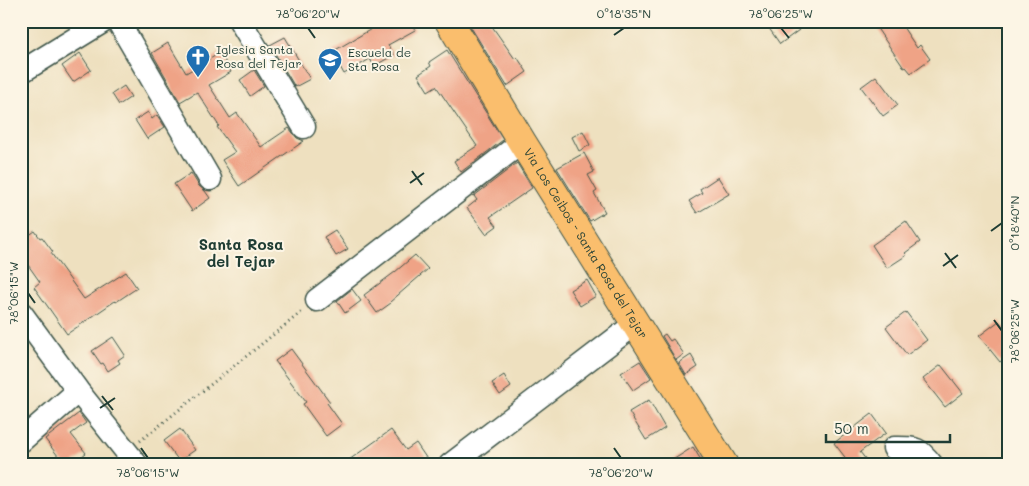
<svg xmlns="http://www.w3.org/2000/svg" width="1029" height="486" font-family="Mali,sans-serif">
<rect width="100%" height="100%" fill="#fcf5e5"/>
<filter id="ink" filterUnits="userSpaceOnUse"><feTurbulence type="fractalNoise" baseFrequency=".02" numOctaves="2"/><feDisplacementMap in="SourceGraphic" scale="10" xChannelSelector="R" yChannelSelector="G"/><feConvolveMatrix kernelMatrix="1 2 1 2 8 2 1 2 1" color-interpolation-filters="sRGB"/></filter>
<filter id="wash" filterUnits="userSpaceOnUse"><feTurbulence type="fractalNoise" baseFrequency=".0096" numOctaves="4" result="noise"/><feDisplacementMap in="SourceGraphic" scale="20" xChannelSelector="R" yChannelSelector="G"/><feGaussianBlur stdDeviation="1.12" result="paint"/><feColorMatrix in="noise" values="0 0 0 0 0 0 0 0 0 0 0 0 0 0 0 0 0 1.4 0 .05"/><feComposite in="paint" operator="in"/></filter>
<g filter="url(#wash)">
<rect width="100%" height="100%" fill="#eee0bf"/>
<g id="blocks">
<path fill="#efa386" d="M 385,21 L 410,21 L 415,30 L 388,45 L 394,55 L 374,66 L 370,59 L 344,74 L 332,52 Z
M 467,21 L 490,21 L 489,22 L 515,59 L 517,57 L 527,72 L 507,86 Z
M 764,21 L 793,21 L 799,30 L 780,44 Z
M 872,21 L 899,21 L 917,48 L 920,45 L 930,59 L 911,73 L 906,67 L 904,68 Z
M 285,37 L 310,79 L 295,87 L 270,45 Z
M 168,43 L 186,73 L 220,53 L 231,72 L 209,85 L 230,118 L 237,113 L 261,147 L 289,128 L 297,138 L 304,141 L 239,186 L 222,160 L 235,152 L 217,127 L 219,126 L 197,92 L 180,102 L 152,53 Z
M 447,50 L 503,140 L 461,172 L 454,161 L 477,146 L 436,86 L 428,91 L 418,75 L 431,66 L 429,62 Z
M 80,53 L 91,70 L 73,82 L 62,66 Z
M 254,70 L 264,86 L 250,96 L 240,80 Z
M 876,76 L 898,105 L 883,116 L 861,87 Z
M 124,86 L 131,97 L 119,105 L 112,94 Z
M 148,112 L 152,119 L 157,115 L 165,127 L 147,139 L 135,120 Z
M 583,131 L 590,145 L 579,151 L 572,137 Z
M 584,153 L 594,172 L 588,175 L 597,191 L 594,193 L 605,212 L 590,221 L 557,168 Z
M 517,163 L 532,188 L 490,217 L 497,226 L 486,234 L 467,208 L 477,200 L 474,196 Z
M 191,173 L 199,186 L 205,191 L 210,198 L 192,211 L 174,184 Z
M 718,177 L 729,194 L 697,213 L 689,201 L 702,193 L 700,189 Z
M 906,221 L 920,242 L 905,253 L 907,255 L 887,268 L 872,245 Z
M 335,230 L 348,249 L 336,256 L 324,237 Z
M 35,231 L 40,238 L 42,237 L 53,252 L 51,253 L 84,299 L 126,272 L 137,288 L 116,302 L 115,301 L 67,334 L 34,287 L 40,282 L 21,255 L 21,241 Z
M 415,255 L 428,269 L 390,302 L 391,303 L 377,313 L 364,295 L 395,272 Z
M 587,280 L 596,296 L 580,306 L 570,290 Z
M 352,289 L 361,301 L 345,313 L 337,301 Z
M 906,312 L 927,340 L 907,355 L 886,327 Z
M 999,321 L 1008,333 L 1008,356 L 1000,362 L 979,336 Z
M 665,334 L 670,341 L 673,339 L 684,354 L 676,360 L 662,336 Z
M 113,337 L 125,355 L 118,360 L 120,363 L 108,371 L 103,363 L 101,364 L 92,351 Z
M 291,349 L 330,402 L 327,403 L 342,424 L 326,436 L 303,404 L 306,402 L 275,361 Z
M 691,355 L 698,367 L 686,375 L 679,363 Z
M 640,361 L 651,378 L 633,390 L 621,373 Z
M 941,365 L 963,393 L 945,407 L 923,379 Z
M 504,375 L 511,387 L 500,395 L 492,383 Z
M 649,400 L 665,428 L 646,440 L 629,412 Z
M 79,413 L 86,423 L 71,434 L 86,453 L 71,465 L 65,465 L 45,439 Z
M 872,414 L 886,433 L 860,452 L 870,465 L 851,465 L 834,443 Z
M 180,429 L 195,450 L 179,461 L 164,441 Z
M 391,430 L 406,450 L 416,443 L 431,465 L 342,465 Z
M 693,447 L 704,465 L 665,465 Z"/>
</g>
</g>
<g filter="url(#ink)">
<use href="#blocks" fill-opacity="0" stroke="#3e5549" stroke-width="1"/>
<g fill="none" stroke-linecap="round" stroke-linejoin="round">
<defs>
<path id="minor" d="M 118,21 L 210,179
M 240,21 L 304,127
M 21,72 L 104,21
M 317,300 L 522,142
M 21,313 L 78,391 L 137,465
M 21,441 L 78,391
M 894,448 C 916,448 918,447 932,465
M 450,465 L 635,324"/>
<g id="major">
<path id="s1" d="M 449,21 L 522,142 L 724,465"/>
</g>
</defs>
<use href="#minor" stroke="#3e5549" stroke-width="25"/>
<use href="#major" stroke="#3e5549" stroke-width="30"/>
<path stroke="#3e5549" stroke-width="3" stroke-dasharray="1 4" stroke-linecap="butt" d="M 140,441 L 303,311"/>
<use href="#minor" stroke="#fff" stroke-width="22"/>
<use href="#major" stroke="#fabe6d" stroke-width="28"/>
</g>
</g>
<path fill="none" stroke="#1f3d34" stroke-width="2" d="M 308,28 L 315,38M 781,28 L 789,38M 614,35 L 624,28M 412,171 L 422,185M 410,183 L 424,173M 991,231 L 1002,223M 945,253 L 956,268M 943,266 L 958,255M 28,293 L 35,303M 994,320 L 1002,331M 102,396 L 113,410M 100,408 L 115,398M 141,448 L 148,458M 614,448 L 621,458"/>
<defs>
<symbol id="church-pin" viewBox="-11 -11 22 30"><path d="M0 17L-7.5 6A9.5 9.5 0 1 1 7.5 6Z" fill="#1f6fb2" stroke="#fcf5e5"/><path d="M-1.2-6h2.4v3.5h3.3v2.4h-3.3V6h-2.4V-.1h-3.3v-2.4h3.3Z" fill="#fff"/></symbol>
<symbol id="school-pin" viewBox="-11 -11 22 30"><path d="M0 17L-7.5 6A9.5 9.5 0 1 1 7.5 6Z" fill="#1f6fb2" stroke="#fcf5e5"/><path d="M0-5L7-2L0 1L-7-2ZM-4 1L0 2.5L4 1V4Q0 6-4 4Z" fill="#fff"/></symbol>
</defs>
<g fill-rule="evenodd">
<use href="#church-pin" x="184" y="43" width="28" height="38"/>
<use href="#school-pin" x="316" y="46" width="28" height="38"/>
</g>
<g text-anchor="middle" stroke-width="4" stroke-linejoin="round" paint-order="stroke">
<g font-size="12" fill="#1f3d34" stroke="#fcf5e5" text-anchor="start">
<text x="216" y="54">Iglesia Santa<tspan x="216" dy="14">Rosa del Tejar</tspan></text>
<text x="348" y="57">Escuela de<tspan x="348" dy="14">Sta Rosa</tspan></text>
</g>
<g font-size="12" fill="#1f3d34" stroke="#fcf5e5">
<text dy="4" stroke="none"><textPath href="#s1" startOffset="261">Via Los Ceibos - Santa Rosa del Tejar</textPath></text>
</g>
<g font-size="15" font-weight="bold" fill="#1f3d34" stroke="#fcf5e5">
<text x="241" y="250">Santa Rosa<tspan x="241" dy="17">del Tejar</tspan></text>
</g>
</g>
<rect width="1029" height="486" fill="none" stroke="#fcf5e5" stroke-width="55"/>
<path d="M826 434v8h124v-8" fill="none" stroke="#1f3d34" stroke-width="2.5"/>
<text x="834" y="434" font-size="15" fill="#1f3d34" stroke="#fcf5e5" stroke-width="4" paint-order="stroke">50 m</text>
<rect x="28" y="28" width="974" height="430" fill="none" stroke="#1f3d34" stroke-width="2"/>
<g font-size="12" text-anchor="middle" fill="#1f3d34">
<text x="308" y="18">78°06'20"W</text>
<text x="624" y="18">0°18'35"N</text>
<text x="781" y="18">78°06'25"W</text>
<text transform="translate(1015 223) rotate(-90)" y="4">0°18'40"N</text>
<text transform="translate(14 293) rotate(-90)" y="4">78°06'15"W</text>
<text transform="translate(1015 331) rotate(-90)" y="4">78°06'25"W</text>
<text x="148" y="477">78°06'15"W</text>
<text x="621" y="477">78°06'20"W</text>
</g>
</svg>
